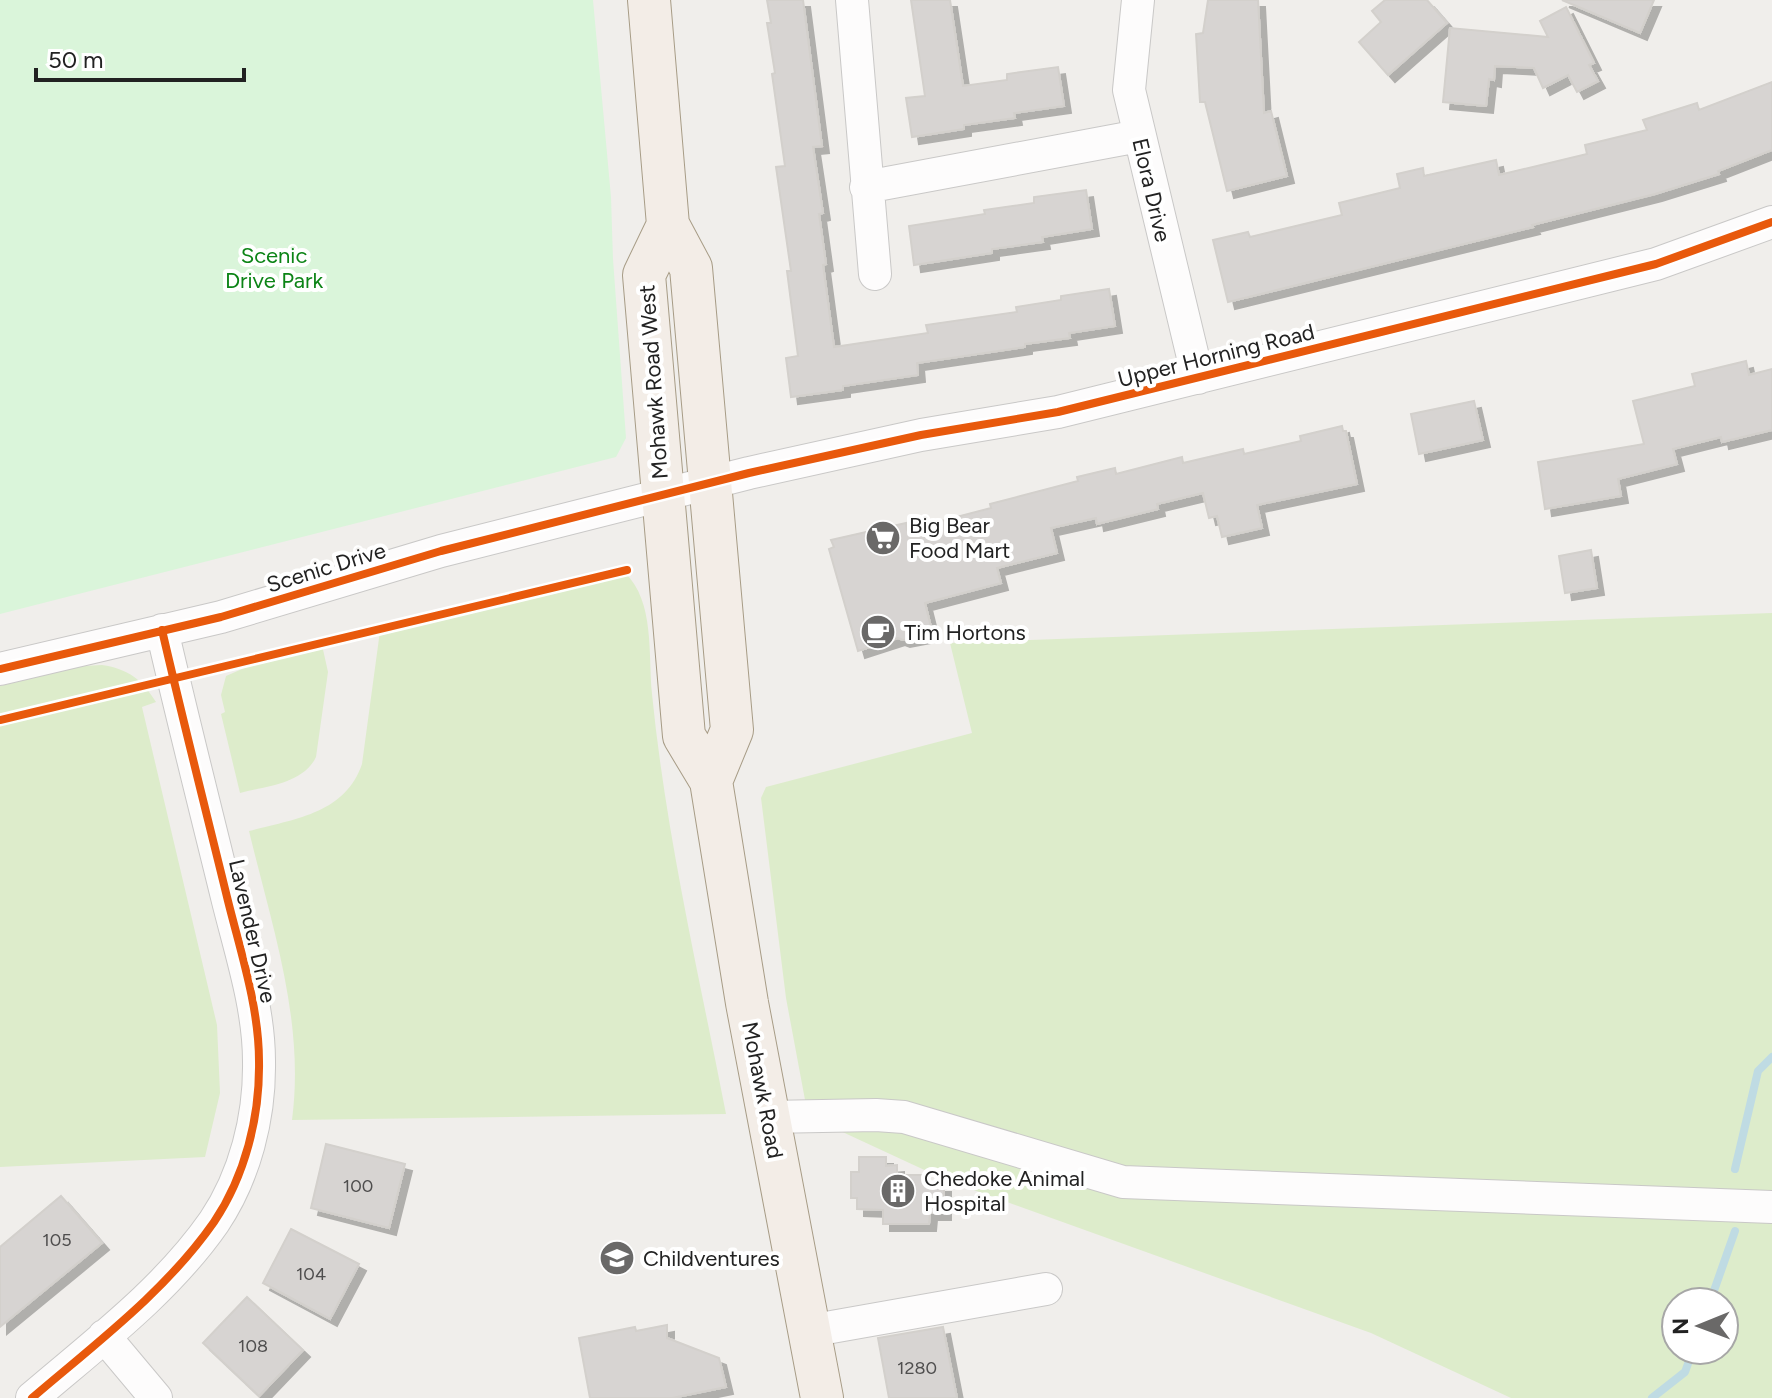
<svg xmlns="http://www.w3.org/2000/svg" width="1772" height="1398" font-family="Figtree,sans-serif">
<defs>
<filter id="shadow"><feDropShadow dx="7" dy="7" stdDeviation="0" flood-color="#0004"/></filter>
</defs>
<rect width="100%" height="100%" fill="#f0eeeb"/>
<path fill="#ddeccb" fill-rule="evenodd" d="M 625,573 C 655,601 648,656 652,694 C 666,835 699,975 726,1114 L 292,1120 C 305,1021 272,927 249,831 C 294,819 345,814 362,764 L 380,631 Z
M 1772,613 L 1772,1398 L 1511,1398 L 1371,1333 L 946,1180 L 808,1116 L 786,998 L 761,798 L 766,787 L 972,733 L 950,643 ZM 1676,1302 L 1724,1302 L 1724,1350 L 1676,1350 Z
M 322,645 L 328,672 L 316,757 C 303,784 266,786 240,793 L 221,714 L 225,712 L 221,695 L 226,676 L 249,666 L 249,663 Z
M 102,665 C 129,669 142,680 156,702 L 142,707 L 217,1025 L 220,1093 L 205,1157 L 0,1167 L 0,686 L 84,666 Z"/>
<path fill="#daf5da" d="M 0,0 L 593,0 L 611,197 L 613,259 L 626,438 L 616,457 L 0,614 Z"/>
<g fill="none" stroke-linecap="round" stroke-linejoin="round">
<path stroke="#bfdbe3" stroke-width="8" d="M 1735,1169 L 1758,1071 L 1772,1057
M 1710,1302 L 1735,1231
M 1652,1398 L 1685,1372 L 1693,1350"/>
</g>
<path fill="#d7d4d2" stroke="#d3d0cc" stroke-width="2" filter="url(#shadow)" d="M 767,0 L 803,0 L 822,146 L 813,147 L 823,213 L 819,214 L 826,264 L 823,265 L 834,347 L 928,333 L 926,325 L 1017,312 L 1016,307 L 1061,300 L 1061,296 L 1109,289 L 1115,326 L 1069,333 L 1070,338 L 1025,344 L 1025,347 L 917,363 L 918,375 L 843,386 L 843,390 L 791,397 L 786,358 L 798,356 L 787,271 L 791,271 L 776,167 L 785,166 L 772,74 L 775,73 L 767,23 L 771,23 Z
M 911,0 L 950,0 L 963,86 L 1007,80 L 1007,74 L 1058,67 L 1064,106 L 1014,113 L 1015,118 L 964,125 L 964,129 L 912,137 L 906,98 L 925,96 Z
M 1208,0 L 1258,0 L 1264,113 L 1271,111 L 1287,176 L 1227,191 L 1205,102 L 1200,102 L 1196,34 L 1203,33 Z
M 1385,0 L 1427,0 L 1447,23 L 1388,75 L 1359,42 L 1381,22 L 1372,11 Z
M 1562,0 L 1654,0 L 1640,33 Z
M 1566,7 L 1594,63 L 1589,65 L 1598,81 L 1577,92 L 1568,75 L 1543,88 L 1534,68 L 1495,66 L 1494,80 L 1489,79 L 1486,106 L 1443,102 L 1450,28 L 1548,37 L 1540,21 Z
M 1772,82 L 1772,150 L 1718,171 L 1719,174 L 1655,194 L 1532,225 L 1533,227 L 1228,302 L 1213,240 L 1248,232 L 1250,237 L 1342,215 L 1339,203 L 1400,188 L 1397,174 L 1423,168 L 1424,176 L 1496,160 L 1499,175 L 1587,154 L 1585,145 L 1647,130 L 1643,120 L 1697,103 L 1699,110 Z
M 1086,190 L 1092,229 L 1042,237 L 1043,242 L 992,249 L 992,253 L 914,265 L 909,226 L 985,214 L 984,210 L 1034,203 L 1034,197 Z
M 1746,361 L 1749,375 L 1772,369 L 1772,430 L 1722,442 L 1721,437 L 1673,449 L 1677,464 L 1618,479 L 1621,496 L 1545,509 L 1538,462 L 1644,444 L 1633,401 L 1695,386 L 1692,374 Z
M 1474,401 L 1483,440 L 1419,454 L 1411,414 Z
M 1342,426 L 1343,431 L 1346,431 L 1357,484 L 1257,505 L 1262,528 L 1222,537 L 1217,516 L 1209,518 L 1203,493 L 1157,504 L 1158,509 L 1097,524 L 1096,518 L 1051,528 L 1057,553 L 997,568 L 1001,583 L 925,603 L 931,627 L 922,630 L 924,636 L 903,640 L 898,638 L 858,651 L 829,549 L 834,547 L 831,540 L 906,523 L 907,530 L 991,508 L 990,504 L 1078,481 L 1077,477 L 1115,468 L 1116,474 L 1182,457 L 1183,463 L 1243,449 L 1244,454 L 1301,441 L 1300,436 Z
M 1591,550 L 1597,588 L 1565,593 L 1559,556 Z
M 326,1144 L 405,1164 L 389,1228 L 311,1208 Z
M 859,1157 L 886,1157 L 886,1166 L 897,1165 L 897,1175 L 930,1175 L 930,1185 L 944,1185 L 944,1213 L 930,1213 L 929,1224 L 883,1224 L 883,1210 L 857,1209 L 857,1198 L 851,1198 L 851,1172 L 859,1172 Z
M 61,1196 L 102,1243 L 0,1327 L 0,1247 Z
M 291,1229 L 359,1264 L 330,1319 L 263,1283 Z
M 247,1297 L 303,1350 L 259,1396 L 203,1343 Z
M 667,1325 L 667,1338 L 719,1358 L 726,1387 L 672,1398 L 590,1398 L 579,1338 L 635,1327 L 636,1331 Z
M 943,1327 L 957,1398 L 889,1398 L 878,1338 Z"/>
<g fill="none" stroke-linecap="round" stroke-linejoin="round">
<defs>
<path id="minor" d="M 852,0 L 875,274
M 1138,0 L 1129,90 L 1198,378
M 866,187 L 1139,136
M 0,669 L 221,617 L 441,551 L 749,473 L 921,435 L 1058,412 L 1656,264 L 1772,222
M 768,1117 L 876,1115 L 904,1117 L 1123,1182 L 1772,1207
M 809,1331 L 1046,1289
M 104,1336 L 156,1398
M 32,1398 C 95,1344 166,1291 214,1222 C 245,1176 260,1117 259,1061 C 259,1008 241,953 228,901 C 206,811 183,721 162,630"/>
<path id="major" d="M 649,0 L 668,225 L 691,268 L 732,730 L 711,781
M 668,225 L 644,275 L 684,736 L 711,781 L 747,1003 L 822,1398"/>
</defs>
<use href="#minor" stroke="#c9c8c7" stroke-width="34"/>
<use href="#major" stroke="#a79c86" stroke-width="44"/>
<use href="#minor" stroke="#fdfcfc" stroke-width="32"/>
<use href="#major" stroke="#f3ede7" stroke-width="42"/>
<defs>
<path id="cycleway" d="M 0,669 L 221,617 L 441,551 L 749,473 L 921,435 L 1058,412 L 1656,264 L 1772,222
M 0,720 L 627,570
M 32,1398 C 95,1344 166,1291 214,1222 C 245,1176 260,1117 259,1061 C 259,1008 241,953 228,901 C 206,811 183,721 162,630"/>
</defs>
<use href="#cycleway" stroke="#fff" stroke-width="13"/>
<use href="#cycleway" stroke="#e8590c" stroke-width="8"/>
</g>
<defs>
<symbol id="supermarket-disc" viewBox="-11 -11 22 22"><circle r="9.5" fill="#6a6968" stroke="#fff"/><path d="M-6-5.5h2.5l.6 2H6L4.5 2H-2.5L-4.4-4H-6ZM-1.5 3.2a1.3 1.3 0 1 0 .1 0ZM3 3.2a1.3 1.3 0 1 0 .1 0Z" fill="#fff"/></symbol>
<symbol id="cafe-disc" viewBox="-11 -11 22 22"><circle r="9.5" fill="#6a6968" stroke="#fff"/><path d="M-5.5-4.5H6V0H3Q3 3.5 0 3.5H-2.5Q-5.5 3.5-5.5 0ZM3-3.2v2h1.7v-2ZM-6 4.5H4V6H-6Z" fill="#fff"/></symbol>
<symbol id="building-disc" viewBox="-11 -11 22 22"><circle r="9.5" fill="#6a6968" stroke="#fff"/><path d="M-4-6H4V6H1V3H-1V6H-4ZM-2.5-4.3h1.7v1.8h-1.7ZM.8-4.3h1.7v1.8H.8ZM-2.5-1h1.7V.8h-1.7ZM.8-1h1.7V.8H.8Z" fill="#fff"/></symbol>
<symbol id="school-disc" viewBox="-11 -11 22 22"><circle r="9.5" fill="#6a6968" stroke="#fff"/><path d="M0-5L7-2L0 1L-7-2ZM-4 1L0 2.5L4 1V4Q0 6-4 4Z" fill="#fff"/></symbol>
</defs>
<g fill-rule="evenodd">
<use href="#supermarket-disc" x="863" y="518" width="40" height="40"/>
<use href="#cafe-disc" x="858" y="612" width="40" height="40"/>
<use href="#building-disc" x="878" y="1171" width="40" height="40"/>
<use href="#school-disc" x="597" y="1238" width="40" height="40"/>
</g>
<g text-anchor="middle" stroke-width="8" stroke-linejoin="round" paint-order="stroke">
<g font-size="18" fill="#4f4e4e">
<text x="358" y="1192">100</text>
<text x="57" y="1246">105</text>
<text x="311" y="1280">104</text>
<text x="253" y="1352">108</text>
<text x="917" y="1374">1280</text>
</g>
<g font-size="22" fill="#222" stroke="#fff">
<text transform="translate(1152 190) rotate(77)" y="8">Elora Drive</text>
<text transform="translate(1216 355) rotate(-14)" y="8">Upper Horning Road</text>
<text transform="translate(653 382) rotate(-94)" y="8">Mohawk Road West</text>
<text transform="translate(326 567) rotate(-17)" y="8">Scenic Drive</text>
<text transform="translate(253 931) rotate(77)" y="8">Lavender Drive</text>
<text transform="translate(763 1090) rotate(79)" y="8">Mohawk Road</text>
</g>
<g font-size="22" fill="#0c8416" stroke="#fff">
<text x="274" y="263">Scenic<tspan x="274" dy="25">Drive Park</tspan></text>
</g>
<g font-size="22" fill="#222" stroke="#fff" text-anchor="start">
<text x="909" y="533">Big Bear<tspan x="909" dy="25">Food Mart</tspan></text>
<text x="904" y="640">Tim Hortons</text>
<text x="924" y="1186">Chedoke Animal<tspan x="924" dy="25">Hospital</tspan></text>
<text x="643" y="1266">Childventures</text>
</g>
</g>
<g transform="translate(1700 1326) rotate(269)"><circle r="38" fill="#ffffff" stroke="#a7a7a7" stroke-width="2"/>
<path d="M0-6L14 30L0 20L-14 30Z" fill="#6a6968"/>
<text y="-12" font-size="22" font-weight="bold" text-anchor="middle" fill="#222222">N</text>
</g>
<path d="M36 68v12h208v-12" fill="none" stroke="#222222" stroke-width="4"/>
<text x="48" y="68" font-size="24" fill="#222222" stroke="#ffffff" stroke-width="6" paint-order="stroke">50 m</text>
</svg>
